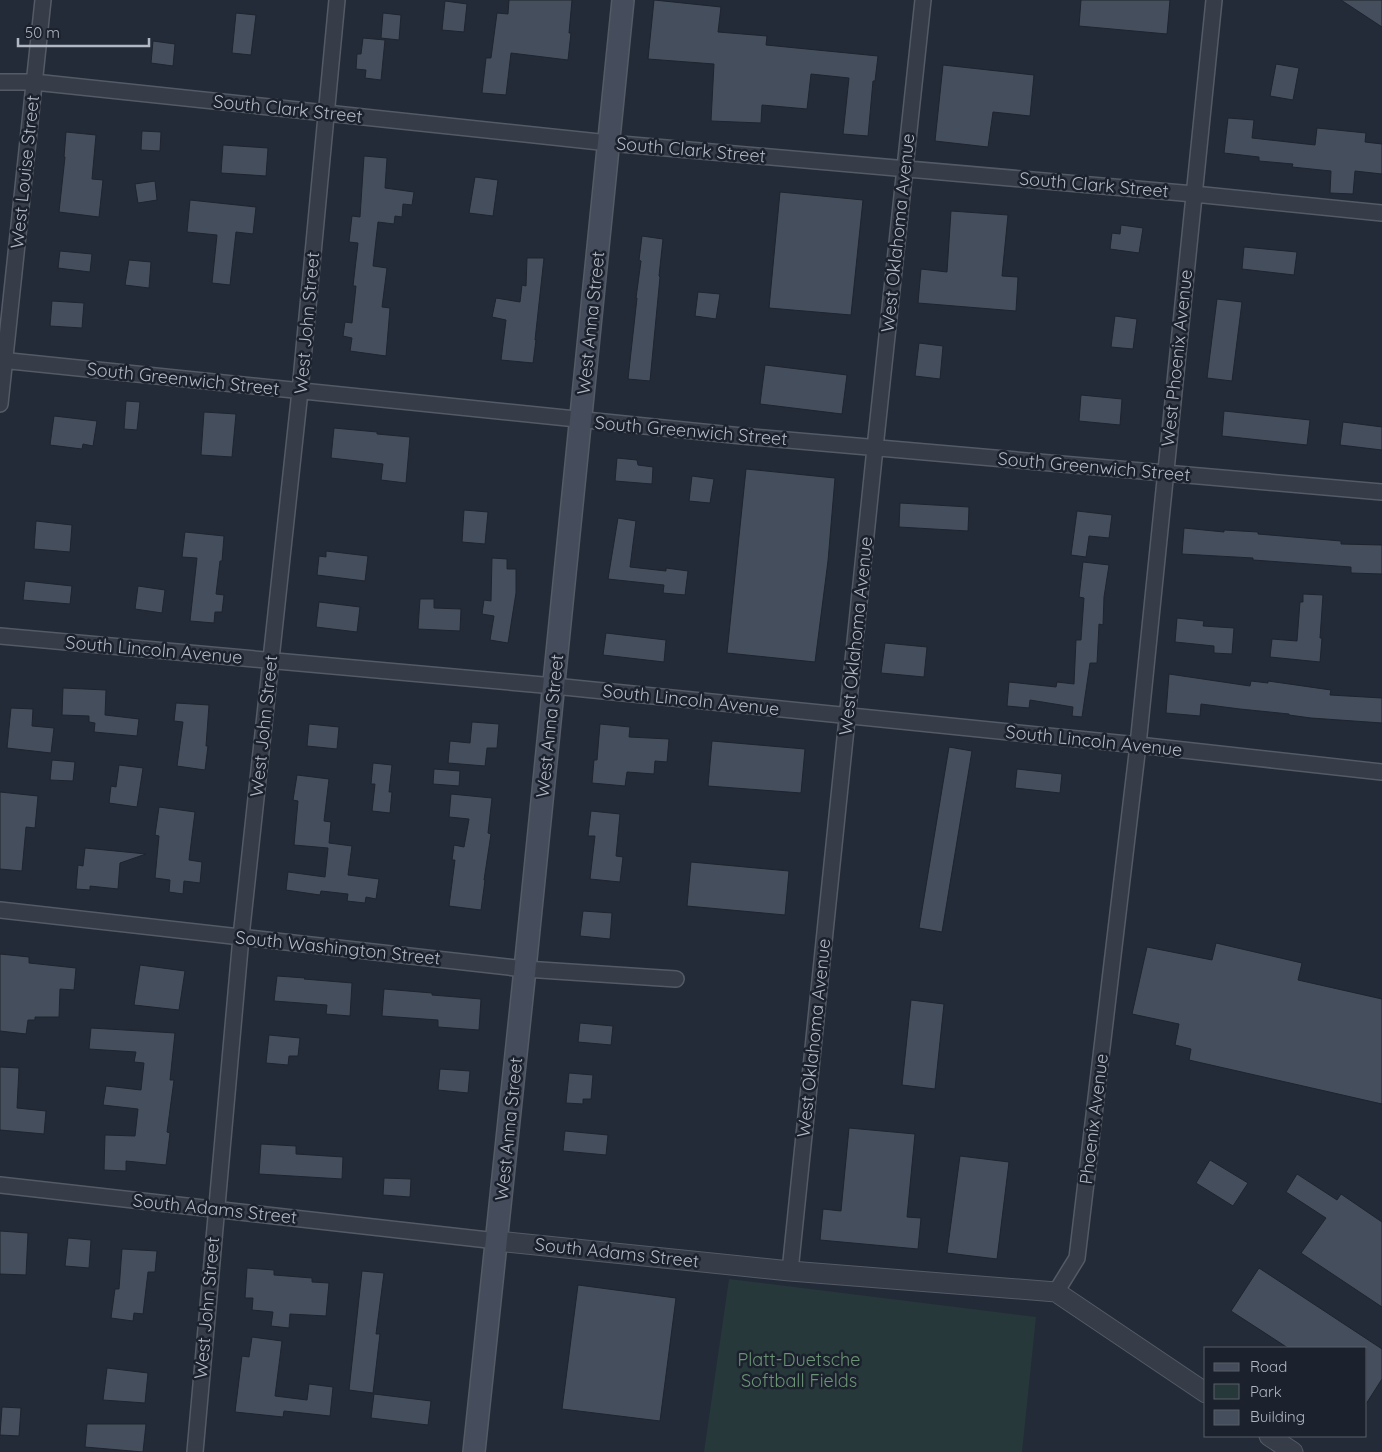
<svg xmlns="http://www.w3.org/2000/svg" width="1382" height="1452" font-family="Quicksand,sans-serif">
<rect width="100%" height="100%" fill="#232b38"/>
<path fill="#26383a" d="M 729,1279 L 1036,1317 L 1022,1452 L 704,1452 Z"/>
<path fill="#454e5c" stroke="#1e242f" d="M 509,0 L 572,0 L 569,33 L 571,33 L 568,60 L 511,53 L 506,95 L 482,93 L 486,58 L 491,58 L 497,13 L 508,14 Z
M 654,0 L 721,7 L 718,32 L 767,36 L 766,45 L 878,56 L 875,81 L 873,81 L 868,136 L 843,134 L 849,78 L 811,74 L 807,109 L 762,105 L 761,123 L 711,121 L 714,64 L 648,59 Z
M 1081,0 L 1170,0 L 1167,34 L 1079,26 Z
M 1341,0 L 1382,0 L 1382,27 Z
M 445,1 L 467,4 L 464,32 L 442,30 Z
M 236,13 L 256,15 L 251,55 L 232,53 Z
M 383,13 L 401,15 L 399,40 L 381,38 Z
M 363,38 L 385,40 L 381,80 L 365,78 L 366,70 L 356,69 L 357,54 L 361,54 Z
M 153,41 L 175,44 L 173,66 L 151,63 Z
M 1276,64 L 1299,68 L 1293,100 L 1270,96 Z
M 943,65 L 1034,75 L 1030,116 L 993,112 L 988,147 L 935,141 Z
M 1228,118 L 1254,120 L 1252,138 L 1315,145 L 1317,128 L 1366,133 L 1365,142 L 1382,144 L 1382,174 L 1355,171 L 1353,194 L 1330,193 L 1331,171 L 1292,167 L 1293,164 L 1259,161 L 1259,157 L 1224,153 Z
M 142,131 L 161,132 L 160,151 L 141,150 Z
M 66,132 L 96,135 L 92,179 L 103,180 L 99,217 L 59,212 L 65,157 L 64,157 Z
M 223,145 L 268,148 L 266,176 L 221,173 Z
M 364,156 L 387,158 L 385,188 L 414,192 L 412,205 L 403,204 L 402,217 L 395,216 L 394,224 L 378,222 L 373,266 L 387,268 L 382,307 L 390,308 L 386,356 L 350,351 L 352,338 L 343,336 L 345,322 L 352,323 L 356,286 L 353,286 L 358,243 L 349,242 L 352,216 L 360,217 Z
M 475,177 L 498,180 L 493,216 L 469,213 Z
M 155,181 L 157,200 L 138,203 L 135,184 Z
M 780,192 L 863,200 L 851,315 L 769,308 Z
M 190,200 L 256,207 L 253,234 L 236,232 L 230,285 L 212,283 L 217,235 L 187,232 Z
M 951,211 L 1008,215 L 1002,276 L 1018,277 L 1016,311 L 918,303 L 921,269 L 947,272 Z
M 1121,225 L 1143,228 L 1139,253 L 1110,249 L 1112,233 L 1120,234 Z
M 642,236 L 663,239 L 659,276 L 660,277 L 650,381 L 628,379 L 637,298 L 636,298 L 641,261 L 639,260 Z
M 1244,247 L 1297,252 L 1294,275 L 1242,269 Z
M 60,251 L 92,254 L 90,272 L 58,268 Z
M 527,258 L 544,258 L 535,340 L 536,340 L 533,363 L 501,360 L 506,320 L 492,317 L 496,298 L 520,302 L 522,285 L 526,286 Z
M 129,260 L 151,262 L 149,288 L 125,285 Z
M 698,292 L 720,294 L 716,319 L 695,316 Z
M 1217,299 L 1242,302 L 1232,381 L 1207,378 Z
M 52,301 L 84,303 L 82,328 L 50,326 Z
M 1115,316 L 1137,319 L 1133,349 L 1111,347 Z
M 919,343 L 943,346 L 940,379 L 915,376 Z
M 765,365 L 847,375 L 842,414 L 760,404 Z
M 1081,395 L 1122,399 L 1120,425 L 1079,421 Z
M 126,401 L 140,402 L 137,430 L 124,429 Z
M 1224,411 L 1310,420 L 1307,445 L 1222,436 Z
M 204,412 L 236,414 L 232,457 L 201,455 Z
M 54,416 L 97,421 L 93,446 L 83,444 L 82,449 L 50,445 Z
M 1343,422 L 1382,427 L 1382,450 L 1340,445 Z
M 334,428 L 377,432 L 377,434 L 410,437 L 406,483 L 381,480 L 383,464 L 331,458 Z
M 617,458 L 637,460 L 638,465 L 653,467 L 652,484 L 615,481 Z
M 746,469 L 835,478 L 828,561 L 815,662 L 727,653 Z
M 692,476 L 714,479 L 710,503 L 689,501 Z
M 900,503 L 969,507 L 968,531 L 899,527 Z
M 464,510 L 488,512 L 485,544 L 462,542 Z
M 1077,511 L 1112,515 L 1109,538 L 1089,536 L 1086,557 L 1071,555 Z
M 618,518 L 636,521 L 630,567 L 666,571 L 666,568 L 688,571 L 685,595 L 663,593 L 664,585 L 608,579 Z
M 36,521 L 72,525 L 70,552 L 34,549 Z
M 1184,528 L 1224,532 L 1224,530 L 1258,532 L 1258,534 L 1341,541 L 1341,544 L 1382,545 L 1382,574 L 1351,573 L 1351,567 L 1253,560 L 1253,558 L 1182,554 Z
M 185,532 L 224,536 L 222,561 L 220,561 L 216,594 L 224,595 L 222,612 L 215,612 L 214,623 L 190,621 L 197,558 L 182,557 Z
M 326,551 L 368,556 L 365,581 L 317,575 L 319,556 L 326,557 Z
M 492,558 L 507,559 L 507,569 L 516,569 L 516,593 L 508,643 L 490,640 L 494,616 L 482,614 L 484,600 L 491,601 Z
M 1083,562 L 1109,565 L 1104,597 L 1103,625 L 1099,624 L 1097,663 L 1090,663 L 1082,717 L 1072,716 L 1073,707 L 1030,700 L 1029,708 L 1007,706 L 1009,682 L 1056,687 L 1057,682 L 1074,684 L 1076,640 L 1081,640 L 1084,598 L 1079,597 Z
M 25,581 L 72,586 L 70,604 L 23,600 Z
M 138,586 L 165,590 L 162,613 L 135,609 Z
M 1303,594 L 1323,595 L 1320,638 L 1322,638 L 1320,662 L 1270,657 L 1272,639 L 1297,641 L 1300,602 L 1303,602 Z
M 420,599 L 434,599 L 434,608 L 461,609 L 460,631 L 418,629 Z
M 319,602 L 360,607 L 357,632 L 316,627 Z
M 1177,618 L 1204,621 L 1203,626 L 1234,628 L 1232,654 L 1214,653 L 1214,646 L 1175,642 Z
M 606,633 L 666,640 L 664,662 L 603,655 Z
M 885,643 L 927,647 L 924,677 L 881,673 Z
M 1169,674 L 1250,686 L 1251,681 L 1268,683 L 1268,681 L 1331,690 L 1330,695 L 1382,698 L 1382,723 L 1311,718 L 1289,715 L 1289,714 L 1240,709 L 1201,704 L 1200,716 L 1166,713 Z
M 63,688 L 106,690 L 105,715 L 139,719 L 137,736 L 94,732 L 95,723 L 89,722 L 89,716 L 62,715 Z
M 176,703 L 209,705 L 206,746 L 208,746 L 205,770 L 177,766 L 183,722 L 174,721 Z
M 11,708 L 33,709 L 32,726 L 54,728 L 51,753 L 7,748 Z
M 472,722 L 499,724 L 497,748 L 487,748 L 485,766 L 448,763 L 450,741 L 470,743 Z
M 309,724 L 339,727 L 337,749 L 307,746 Z
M 600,724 L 630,727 L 629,737 L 669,739 L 667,762 L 655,761 L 654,774 L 627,772 L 625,786 L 592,783 L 594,760 L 597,760 Z
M 712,741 L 805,749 L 801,793 L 708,786 Z
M 949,747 L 972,751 L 942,932 L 919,928 Z
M 52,760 L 75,762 L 73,781 L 50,780 Z
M 373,763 L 392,765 L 389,792 L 392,792 L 390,813 L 372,811 L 375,784 L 371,784 Z
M 119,765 L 143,768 L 137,807 L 109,803 L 111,786 L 116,787 Z
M 434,769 L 460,771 L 459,786 L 433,784 Z
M 1017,769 L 1062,774 L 1060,793 L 1015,788 Z
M 297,775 L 329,779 L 324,821 L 331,822 L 329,843 L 352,846 L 348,875 L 379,879 L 376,899 L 366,897 L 365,903 L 347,901 L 348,894 L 321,891 L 320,895 L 286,890 L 288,872 L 325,877 L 328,848 L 294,845 L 298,801 L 293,800 Z
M 0,792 L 38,796 L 35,828 L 26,827 L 22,871 L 0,869 Z
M 451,794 L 492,798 L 488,833 L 491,834 L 484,880 L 485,880 L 481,910 L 449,906 L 455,860 L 452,860 L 454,845 L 464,847 L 469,819 L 449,817 Z
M 159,807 L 195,812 L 189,860 L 202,862 L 200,883 L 184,881 L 183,894 L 169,892 L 170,880 L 155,878 L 159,836 L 155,835 Z
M 591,811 L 620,814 L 616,856 L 623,857 L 620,882 L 590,879 L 595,836 L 588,836 Z
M 85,848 L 146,854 L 120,863 L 118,889 L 90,886 L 90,890 L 76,889 L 78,865 L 83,866 Z
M 691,862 L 789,871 L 785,915 L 687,906 Z
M 583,911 L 612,913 L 610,939 L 580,936 Z
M 1216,943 L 1302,963 L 1298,980 L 1382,999 L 1382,1104 L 1189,1060 L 1191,1049 L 1175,1045 L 1179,1024 L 1132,1014 L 1147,947 L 1212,960 Z
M 0,954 L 29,957 L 29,963 L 76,968 L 74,990 L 60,989 L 59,1017 L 35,1017 L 35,1020 L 28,1020 L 26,1034 L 0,1031 Z
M 140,965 L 185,971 L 179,1010 L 134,1005 Z
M 277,976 L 305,978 L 304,979 L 352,983 L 350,1016 L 326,1014 L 327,1005 L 274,1001 Z
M 384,989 L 432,993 L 432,995 L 481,999 L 479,1030 L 438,1027 L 438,1020 L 382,1016 Z
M 911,1000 L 944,1004 L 935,1089 L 902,1085 Z
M 580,1023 L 613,1026 L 611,1045 L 578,1042 Z
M 91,1028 L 175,1033 L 170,1080 L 174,1080 L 167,1132 L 170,1133 L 166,1165 L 126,1161 L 126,1171 L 104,1170 L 105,1135 L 135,1136 L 138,1109 L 103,1105 L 106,1086 L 141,1090 L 144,1063 L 134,1062 L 136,1052 L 89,1049 Z
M 269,1035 L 300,1038 L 298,1056 L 289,1056 L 288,1065 L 266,1063 Z
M 0,1067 L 19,1068 L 17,1108 L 46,1111 L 44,1134 L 0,1130 Z
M 440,1069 L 470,1071 L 468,1093 L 438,1090 Z
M 569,1073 L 593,1075 L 591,1099 L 583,1099 L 583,1104 L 566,1103 Z
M 849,1128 L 915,1134 L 907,1217 L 921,1218 L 918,1249 L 820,1240 L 823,1209 L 841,1211 Z
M 565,1131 L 608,1135 L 606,1155 L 563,1151 Z
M 261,1144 L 296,1146 L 296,1154 L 343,1157 L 342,1179 L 259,1174 Z
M 960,1156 L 1009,1162 L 997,1259 L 947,1253 Z
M 1210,1160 L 1248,1183 L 1233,1206 L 1196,1183 Z
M 1297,1174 L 1337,1200 L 1341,1194 L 1382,1222 L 1382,1307 L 1301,1253 L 1326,1218 L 1286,1192 Z
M 384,1178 L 411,1179 L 410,1197 L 383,1195 Z
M 0,1231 L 28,1233 L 26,1275 L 0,1274 Z
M 68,1238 L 91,1240 L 89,1268 L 65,1266 Z
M 122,1249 L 157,1251 L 155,1272 L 148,1272 L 143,1314 L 134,1313 L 133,1321 L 111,1318 L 115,1289 L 119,1289 Z
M 247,1268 L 274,1270 L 274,1275 L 312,1278 L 312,1282 L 329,1283 L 326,1316 L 290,1314 L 289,1328 L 271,1326 L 273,1312 L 252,1310 L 253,1298 L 245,1298 Z
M 1259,1268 L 1382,1349 L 1382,1379 L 1366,1404 L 1366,1348 L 1288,1348 L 1231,1311 Z
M 362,1271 L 384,1273 L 376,1334 L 380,1334 L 373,1393 L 349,1390 Z
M 578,1285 L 676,1298 L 660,1421 L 562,1409 Z
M 252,1337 L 282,1341 L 275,1396 L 307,1400 L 309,1384 L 333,1387 L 330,1416 L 284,1411 L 283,1417 L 235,1412 L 242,1356 L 249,1357 Z
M 107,1368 L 148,1373 L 145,1403 L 103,1400 Z
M 374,1394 L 431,1401 L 428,1425 L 371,1418 Z
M 2,1407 L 21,1408 L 19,1436 L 0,1435 Z
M 87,1424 L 146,1424 L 143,1452 L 85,1447 Z"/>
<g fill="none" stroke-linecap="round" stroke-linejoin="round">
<defs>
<path id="minor" d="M 0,82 L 34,82 L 609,143 L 1194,194 L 1382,213
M 0,360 L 742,436 L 1382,492
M 0,404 L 43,0
M 0,636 L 554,686 L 1138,745 L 1382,772
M 0,910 L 525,969 L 676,979
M 0,1185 L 497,1241
M 790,1271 L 875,448 L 923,0
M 1056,1292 L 1077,1258 L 1138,745 L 1214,0
M 195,1452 L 241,937 L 300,391 L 337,0"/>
<path id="tertiary" d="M 497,1241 L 790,1271 L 1056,1292 L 1206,1393
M 1269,1436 L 1293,1452"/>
<path id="secondary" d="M 474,1452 L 525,969 L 623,0"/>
</defs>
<use href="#minor" stroke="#545b66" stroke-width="18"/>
<use href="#tertiary" stroke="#545b66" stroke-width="21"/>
<use href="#secondary" stroke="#545b66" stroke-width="24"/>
<use href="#minor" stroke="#373d48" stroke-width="15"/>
<use href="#tertiary" stroke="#373d48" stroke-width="19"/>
<use href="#secondary" stroke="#454c5b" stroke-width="21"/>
</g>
<g text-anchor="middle" stroke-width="5" stroke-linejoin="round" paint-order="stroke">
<g font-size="18" fill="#b1b8c4" stroke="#1c222d">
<text transform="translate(288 109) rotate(6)" y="6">South Clark Street</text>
<text transform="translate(691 150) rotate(5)" y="6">South Clark Street</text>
<text transform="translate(25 172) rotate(-84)" y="6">West Louise Street</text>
<text transform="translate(1094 185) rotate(5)" y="6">South Clark Street</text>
<text transform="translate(898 233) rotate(-84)" y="6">West Oklahoma Avenue</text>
<text transform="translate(307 323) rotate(-85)" y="6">West John Street</text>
<text transform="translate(591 323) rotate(-84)" y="6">West Anna Street</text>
<text transform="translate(1177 358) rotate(-84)" y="6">West Phoenix Avenue</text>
<text transform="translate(183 379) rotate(6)" y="6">South Greenwich Street</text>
<text transform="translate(691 431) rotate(5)" y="6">South Greenwich Street</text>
<text transform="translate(1094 467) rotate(5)" y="6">South Greenwich Street</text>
<text transform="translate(856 636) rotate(-84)" y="6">West Oklahoma Avenue</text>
<text transform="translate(154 650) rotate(5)" y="6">South Lincoln Avenue</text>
<text transform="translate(691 700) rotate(6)" y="6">South Lincoln Avenue</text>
<text transform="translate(264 726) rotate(-84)" y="6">West John Street</text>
<text transform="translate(550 726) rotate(-84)" y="6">West Anna Street</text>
<text transform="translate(1094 741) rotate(6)" y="6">South Lincoln Avenue</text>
<text transform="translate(338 948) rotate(6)" y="6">South Washington Street</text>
<text transform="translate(814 1038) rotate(-84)" y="6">West Oklahoma Avenue</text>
<text transform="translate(1094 1119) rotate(-83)" y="6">Phoenix Avenue</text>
<text transform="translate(509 1129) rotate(-84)" y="6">West Anna Street</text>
<text transform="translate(215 1209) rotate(6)" y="6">South Adams Street</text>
<text transform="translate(617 1253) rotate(6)" y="6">South Adams Street</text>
<text transform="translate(207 1308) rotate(-85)" y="6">West John Street</text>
</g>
<g font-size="18" fill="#6b9375" stroke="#1c222d">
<text x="799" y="1366">Platt-Duetsche<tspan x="799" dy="21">Softball Fields</tspan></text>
</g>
</g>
<rect x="1204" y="1347" width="162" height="90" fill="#1c222d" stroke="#585e69"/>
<rect x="1214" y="1363" width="25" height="8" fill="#454c5b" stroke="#585e69"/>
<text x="1250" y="1372" font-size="15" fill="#b1b8c4">Road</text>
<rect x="1214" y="1384" width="25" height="15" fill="#26383a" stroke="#585e69"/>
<text x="1250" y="1397" font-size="15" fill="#b1b8c4">Park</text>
<rect x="1214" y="1410" width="25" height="15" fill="#454e5c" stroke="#585e69"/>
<text x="1250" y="1422" font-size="15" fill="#b1b8c4">Building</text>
<path d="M18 38v8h131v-8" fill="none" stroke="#b1b8c4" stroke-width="2.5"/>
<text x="25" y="38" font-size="15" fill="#b1b8c4" stroke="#1c222d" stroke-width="4" paint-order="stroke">50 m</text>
</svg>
